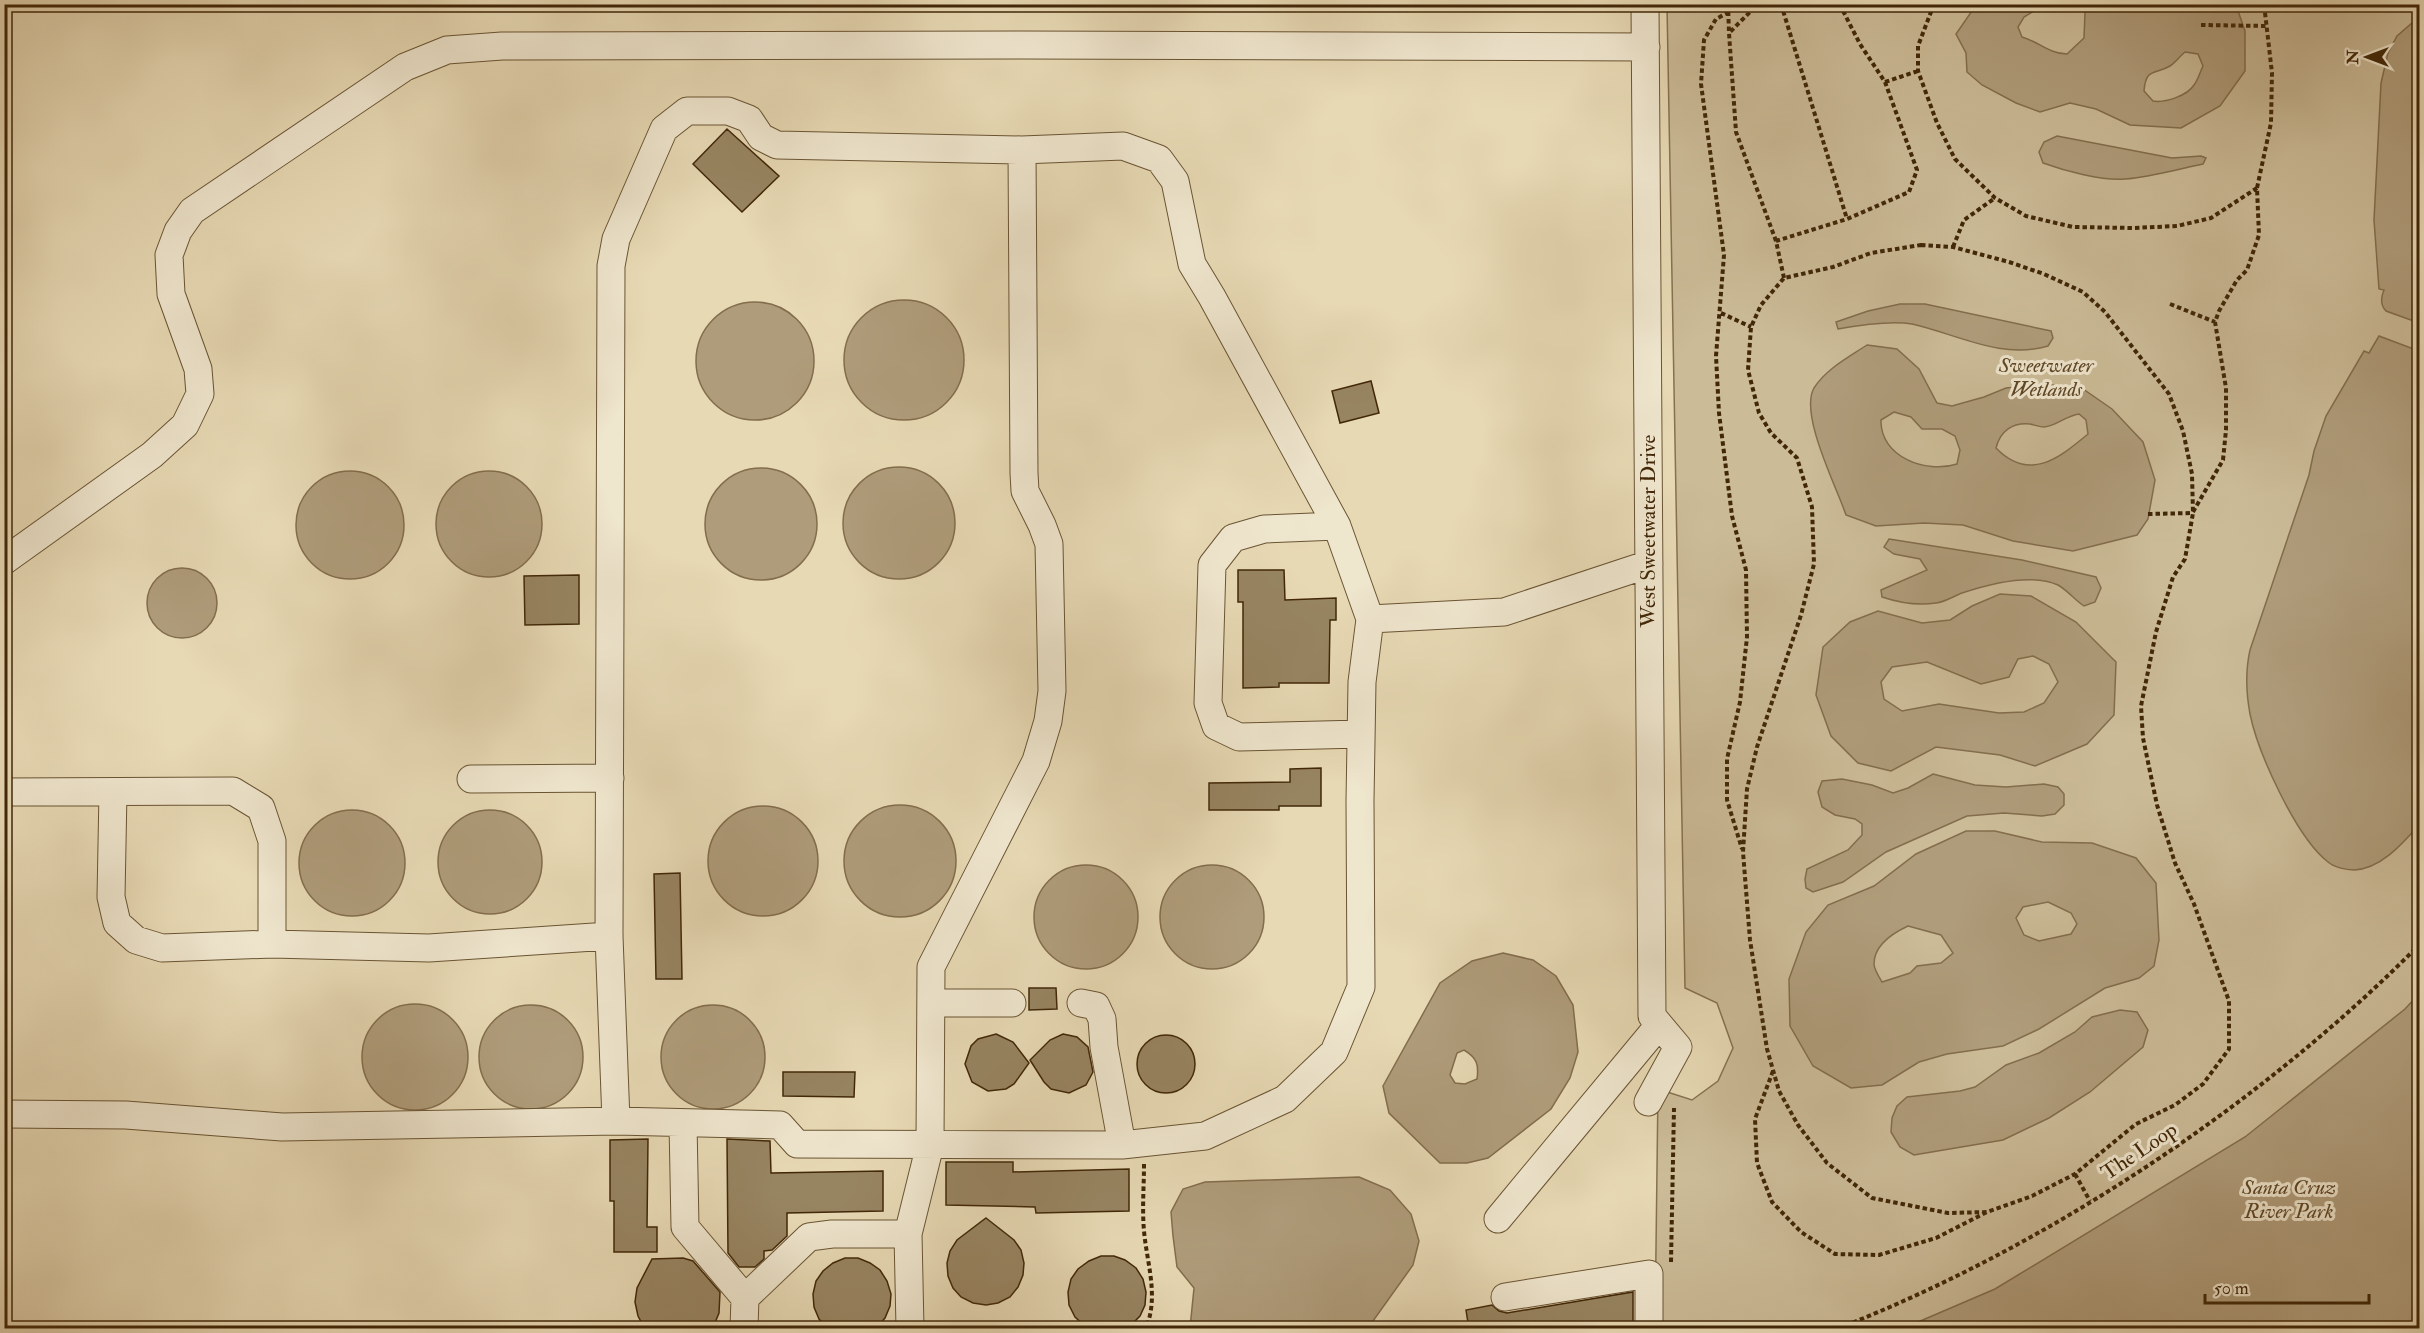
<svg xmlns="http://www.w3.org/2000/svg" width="2424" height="1333" font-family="'IM FELL Double Pica',serif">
<rect width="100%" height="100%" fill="#e7d9b4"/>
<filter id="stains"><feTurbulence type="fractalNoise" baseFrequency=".00333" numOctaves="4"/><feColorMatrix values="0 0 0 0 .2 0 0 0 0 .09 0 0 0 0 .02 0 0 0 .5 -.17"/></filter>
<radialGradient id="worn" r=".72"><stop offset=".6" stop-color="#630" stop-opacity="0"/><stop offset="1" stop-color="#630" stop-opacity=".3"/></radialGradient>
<path fill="#cbbb97" stroke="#867150" stroke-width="1.5" d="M 1667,5 L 2419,5 L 2419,1328 L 1655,1328 L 1658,1089 L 1692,1100 L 1718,1081 L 1733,1048 L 1717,1003 L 1685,988 Z"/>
<path fill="#af9c7a" stroke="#836d4c" stroke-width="1.5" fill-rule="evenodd" d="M 1976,5 L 2044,5 L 2024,17 L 2018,27 L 2022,37 C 2040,42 2047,53 2067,54 L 2084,38 L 2085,12 L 2079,5 L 2236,5 L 2245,31 L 2245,71 L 2220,106 L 2181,128 L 2130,125 L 2096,109 L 2070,103 L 2040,112 L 2016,103 L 1982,85 L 1967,72 L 1966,53 L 1956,34 ZM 2185,52 L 2198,54 L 2203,66 C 2200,72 2198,80 2194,85 C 2187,96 2165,103 2153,101 L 2144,91 C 2146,67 2155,75 2170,66 C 2175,63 2180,56 2185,52 Z
M 2419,22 L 2420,22 L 2419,323 L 2386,311 C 2380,305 2381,297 2384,290 L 2379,289 L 2374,220 L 2381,83 L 2388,53 L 2397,36 L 2412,23 Z
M 2057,136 L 2172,158 L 2201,156 L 2206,158 L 2203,164 C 2178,169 2151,177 2125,179 C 2102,181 2065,171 2043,163 L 2039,152 L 2044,142 Z
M844 360a60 60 0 1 1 120 0a60 60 0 1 1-120 0Z
M696 361a59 59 0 1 1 118 0a59 59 0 1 1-118 0Z
M 1900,304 L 1925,304 L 2051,331 L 2053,338 L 2048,346 C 2001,360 1957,334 1912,324 C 1890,320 1860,325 1838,329 L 1836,322 L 1868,311 Z
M 2379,336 L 2419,351 L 2420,824 C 2403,843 2381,869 2354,870 C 2345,870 2334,867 2328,862 C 2296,837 2258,753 2250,714 C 2246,692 2245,672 2250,650 L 2309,475 L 2314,451 L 2326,416 L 2364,351 L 2369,353 Z
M 1867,345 L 1897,349 L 1919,369 L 1937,403 L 1952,406 L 1984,397 L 2006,388 L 2044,384 L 2083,389 L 2112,409 L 2143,442 L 2155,480 L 2148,519 L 2137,535 L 2073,551 L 2013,541 L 1963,525 L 1924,523 L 1876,526 L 1846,515 C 1837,488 1799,414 1814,388 C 1826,369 1849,357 1867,345 ZM 1894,412 L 1911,417 L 1922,429 L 1942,429 L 1955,436 L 1960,450 L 1957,464 C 1926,474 1880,457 1881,420 ZM 2079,414 L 2086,420 L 2088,434 C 2058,459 2029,482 1996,448 C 2000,431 2013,422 2030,424 C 2035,425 2040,427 2044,427 C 2057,426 2065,416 2079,414 Z
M843 523a56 56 0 1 1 112 0a56 56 0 1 1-112 0Z
M705 524a56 56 0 1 1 112 0a56 56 0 1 1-112 0Z
M296 525a54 54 0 1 1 108 0a54 54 0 1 1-108 0Z
M436 524a53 53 0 1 1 106 0a53 53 0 1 1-106 0Z
M 1889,539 L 2022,560 L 2096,577 L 2101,588 L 2095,602 L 2084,606 C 2075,600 2067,590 2058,585 C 2031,573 1989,584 1962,593 C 1954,596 1945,602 1936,603 C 1917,606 1900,603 1882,597 L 1881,590 L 1927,570 L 1920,559 L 1894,554 L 1884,547 Z
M147 603a35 35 0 1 1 70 0a35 35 0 1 1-70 0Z
M 2000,594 L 2031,596 L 2076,622 L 2116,662 L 2114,715 L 2087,744 L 2035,766 L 2000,755 L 1936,747 L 1891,771 L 1858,763 L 1831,736 L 1816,695 L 1823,647 L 1850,622 L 1878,611 L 1922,623 L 1950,620 L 1972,606 ZM 2033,656 L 2049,664 L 2058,682 L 2044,703 L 2024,712 L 1999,713 L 1939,704 L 1902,711 L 1884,699 L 1881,682 L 1892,667 L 1927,662 L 1981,684 L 2009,677 L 2018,659 Z
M 1933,774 L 1975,785 L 2006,787 L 2044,784 L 2058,787 L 2064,794 L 2064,805 L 2055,814 L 2042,816 L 2004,813 L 1967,816 L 1886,852 L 1843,882 L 1813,892 L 1806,888 L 1805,879 L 1807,869 L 1848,850 L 1862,835 L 1862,824 L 1855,819 L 1835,815 L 1822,807 L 1818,792 L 1822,781 L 1842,779 L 1872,785 L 1893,793 L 1908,788 Z
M844 861a56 56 0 1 1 112 0a56 56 0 1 1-112 0Z
M708 861a55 55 0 1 1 110 0a55 55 0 1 1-110 0Z
M438 862a52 52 0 1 1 104 0a52 52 0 1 1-104 0Z
M299 863a53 53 0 1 1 106 0a53 53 0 1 1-106 0Z
M 1966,831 L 1995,831 L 2042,842 L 2092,843 L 2136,858 L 2156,883 L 2159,940 L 2154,966 L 2139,978 L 2105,988 L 2039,1029 L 2003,1046 L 1947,1054 L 1919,1062 L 1882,1085 L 1851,1088 L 1813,1066 L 1790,1026 L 1789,979 L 1806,932 L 1828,905 L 1874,886 L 1916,854 ZM 2048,902 L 2071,913 L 2077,924 L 2071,934 L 2039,941 L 2024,935 L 2016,918 L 2023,907 ZM 1908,926 L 1941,935 L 1953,953 L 1941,963 L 1917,966 L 1910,973 L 1882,982 C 1879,977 1874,969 1874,964 C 1874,945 1893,933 1908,926 Z
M1034 917a52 52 0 1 1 104 0a52 52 0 1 1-104 0Z
M1160 917a52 52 0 1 1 104 0a52 52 0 1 1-104 0Z
M 1503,953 L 1533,960 L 1556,976 L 1573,1005 L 1578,1052 L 1570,1078 L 1551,1109 L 1488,1158 L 1467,1163 L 1440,1163 L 1389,1113 L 1383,1086 L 1440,983 L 1472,961 ZM 1464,1050 C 1477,1058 1479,1064 1477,1079 L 1465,1084 L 1455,1083 L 1450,1075 L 1457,1053 Z
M 2419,994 L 2419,1328 L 1904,1328 L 1995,1289 L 2245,1137 L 2405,1009 Z
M362 1057a53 53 0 1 1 106 0a53 53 0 1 1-106 0Z
M661 1057a52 52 0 1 1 104 0a52 52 0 1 1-104 0Z
M479 1057a52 52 0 1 1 104 0a52 52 0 1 1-104 0Z
M 2120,1010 L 2137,1012 L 2148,1030 L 2143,1047 L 2090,1092 L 2049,1118 L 2003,1140 L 1914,1155 L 1900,1147 L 1891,1132 L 1892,1118 L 1897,1106 L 1907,1097 L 1960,1091 L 1975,1087 L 2006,1065 L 2039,1053 L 2075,1032 L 2092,1017 Z
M 1359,1177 L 1390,1190 L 1411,1214 L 1419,1241 L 1413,1265 L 1368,1328 L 1190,1328 L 1194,1288 L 1177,1267 L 1173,1236 L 1171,1212 L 1183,1189 L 1205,1182 Z"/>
<path fill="#978461" stroke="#412708" stroke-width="1.5" d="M 727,129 L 779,176 L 742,212 L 693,164 Z
M 1371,381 L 1379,413 L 1340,423 L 1332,391 Z
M 1238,570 L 1284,570 L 1285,600 L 1336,598 L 1336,620 L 1330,620 L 1329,683 L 1279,683 L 1279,687 L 1243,688 L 1243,602 L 1238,602 Z
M 579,575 L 579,624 L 525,625 L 524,576 Z
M 1321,768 L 1321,806 L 1279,806 L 1279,810 L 1209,810 L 1209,783 L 1290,782 L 1290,769 Z
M 680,873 L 682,979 L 656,979 L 654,874 Z
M 1029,988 L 1056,988 L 1057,1009 L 1029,1010 Z
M 996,1034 L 1013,1042 L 1029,1063 L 1014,1084 L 1006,1089 L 988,1091 L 972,1082 L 965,1064 L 971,1046 L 978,1039 Z
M 1063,1034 L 1077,1037 L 1088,1047 L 1093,1072 L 1086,1085 L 1069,1093 L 1051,1089 L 1044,1082 L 1030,1060 L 1050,1040 Z
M1137 1064a29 29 0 1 1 58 0a29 29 0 1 1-58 0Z
M 783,1072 L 855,1072 L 854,1097 L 783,1096 Z
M 648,1139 L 647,1227 L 657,1227 L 657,1252 L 614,1252 L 614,1201 L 610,1201 L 610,1140 Z
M 727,1139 L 770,1141 L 771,1173 L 883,1171 L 883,1211 L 787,1213 L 787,1236 L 772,1250 L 764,1251 L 764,1259 L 755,1267 L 739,1267 L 728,1253 Z
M 946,1162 L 1013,1162 L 1013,1172 L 1129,1169 L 1129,1211 L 1036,1213 L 1035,1207 L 946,1205 Z
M 986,1218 L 1014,1240 L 1021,1250 L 1024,1263 L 1023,1275 L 1018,1287 L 1010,1297 L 998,1303 L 986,1305 L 973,1303 L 961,1297 L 953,1288 L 948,1276 L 947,1263 L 950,1251 L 957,1240 Z
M 1101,1256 L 1114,1256 L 1125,1260 L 1136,1268 L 1143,1279 L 1146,1292 L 1145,1305 L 1140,1316 L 1127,1329 L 1088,1329 L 1075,1317 L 1069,1305 L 1068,1292 L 1071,1279 L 1078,1269 L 1089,1261 Z
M 683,1258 L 693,1261 L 720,1292 L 719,1313 L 714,1325 L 710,1329 L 645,1329 L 638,1316 L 635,1302 L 637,1288 L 652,1259 Z
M 845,1258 L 858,1258 L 870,1263 L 880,1270 L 887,1281 L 891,1294 L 890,1306 L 885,1318 L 875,1329 L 828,1329 L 819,1319 L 814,1307 L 813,1294 L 816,1281 L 823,1271 L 833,1263 Z
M 1633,1292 L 1633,1329 L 1469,1329 L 1466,1310 L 1492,1305 L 1499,1311 L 1507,1313 Z"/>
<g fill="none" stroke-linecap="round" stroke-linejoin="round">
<defs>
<path id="minor" d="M 1645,4 L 1652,1016 L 1678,1047 L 1648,1102
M 687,111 L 728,111 L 749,119 L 761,137 L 777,145 L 1022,150 L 1123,146 L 1159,159 L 1175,181 L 1192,264 L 1212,297 L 1337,526 L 1370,619 L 1362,682 L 1360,801 L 1361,987 L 1334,1052 L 1285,1099 L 1205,1136 L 1122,1145 L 797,1144 L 780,1125 L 616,1121 L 609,936 L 611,266 L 616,239 L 664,129 Z
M 1337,526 L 1264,529 L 1233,538 L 1212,565 L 1208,703 L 1216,726 L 1239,737 L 1361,734
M 4,561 L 152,455 L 185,425 L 200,394 L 198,369 L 171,294 L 169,255 L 178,231 L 192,211 L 405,67 L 447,50 L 502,46 L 1021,45 L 1646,47
M 1370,619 L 1504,612 L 1649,564
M 471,779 L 610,778
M 4,792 L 233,791 L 261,808 L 272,841 L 272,944
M 113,792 L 111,897 L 117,923 L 136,940 L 162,948 L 272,944 L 429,948 L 609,936
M 931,1003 L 1012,1003
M 1081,1003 L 1096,1006 L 1102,1019 L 1104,1047 L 1122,1145
M 4,1114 L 126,1115 L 282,1127 L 616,1121
M 683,1123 L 685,1227 L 745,1298
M 1498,1219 L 1659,1025
M 1505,1297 L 1649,1274 L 1649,1328
M 744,1328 L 745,1298 L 809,1237 L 832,1234 L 908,1234
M 910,1328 L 908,1234 L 930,1145 L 931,967 L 1036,761 L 1048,721 L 1052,691 L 1049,544 L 1042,525 L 1025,491 L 1024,473 L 1022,150"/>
</defs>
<use href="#minor" stroke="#6a5433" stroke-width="29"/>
<path stroke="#412708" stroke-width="4" stroke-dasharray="4.5 3" stroke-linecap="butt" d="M 1728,4 L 1729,33
M 1781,4 L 1847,219
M 1934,4 L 1918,46 L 1918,71 L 1937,123 L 1955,159 L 1995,198 L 2026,216 L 2073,227 L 2133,228 L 2177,226 L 2211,218 L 2257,188
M 1729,12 L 1716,19 L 1704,40 L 1701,84 L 1724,255 L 1716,356 L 1719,413 L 1732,516 L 1746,570 L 1747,637 L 1740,702 L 1727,759 L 1727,800 L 1742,849
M 2201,25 L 2267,26
M 1885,82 L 1918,71
M 1776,241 L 1736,132 L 1729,33 L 1756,6 L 1779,4
M 1921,245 L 1953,247 L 2009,262 L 2044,274 L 2083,292 L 2105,312 L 2169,394 L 2183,431 L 2192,474 L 2193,513 L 2185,559 L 2173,577 L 2156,632 L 2141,706 L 2143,738 L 2157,805 L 2175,863 L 2194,904 L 2229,1001 L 2229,1049 L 2203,1084 L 2175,1105 L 2136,1124 L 2075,1174 L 2032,1196 L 1987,1212 L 1948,1213 L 1872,1198 L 1827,1163 L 1798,1125 L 1779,1091 L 1767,1049 L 1750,940 L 1743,852 L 1747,789 L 1757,747 L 1801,615 L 1814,564 L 1812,507 L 1797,458 L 1771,433 L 1759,413 L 1748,370 L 1751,327 L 1761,305 L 1784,278 L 1833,267 L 1871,253 Z
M 1953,247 L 1964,220 L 1995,198
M 1784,278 L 1776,241 L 1847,219 L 1909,192 L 1917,170 L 1885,82 L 1860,44 L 1841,7 L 1833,4
M 2170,304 L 2215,322
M 1721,313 L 1751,327
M 2193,512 L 2223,460 L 2226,430 L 2226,388 L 2215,322 L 2219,311 L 2237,280 L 2247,270 L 2259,235 L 2257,188 L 2271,123 L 2272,73 L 2264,4
M 2148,514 L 2193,513
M 1773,1071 L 1755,1119 L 1757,1163 L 1772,1202 L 1801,1232 L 1835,1254 L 1879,1255 L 1936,1238 L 1987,1212
M 1144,1164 C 1144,1186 1142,1209 1144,1231 C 1147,1264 1159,1296 1146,1328
M 2075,1174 L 2090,1201
M 1671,1262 L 1674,1108
M 1839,1328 C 2047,1247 2263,1103 2420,944"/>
<use href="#minor" stroke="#efe6ce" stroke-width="27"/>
</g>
<g text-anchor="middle" stroke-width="6" stroke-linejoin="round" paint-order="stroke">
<g font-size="21" font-style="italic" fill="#5d4525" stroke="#efe6ce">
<text x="2046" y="372">Sweetwater<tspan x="2046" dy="24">Wetlands</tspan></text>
<text x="2289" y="1194">Santa Cruz<tspan x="2289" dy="24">River Park</tspan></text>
</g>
<g font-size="21" fill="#412708" stroke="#efe6ce">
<text transform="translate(1648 531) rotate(-90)" y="7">West Sweetwater Drive</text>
<text transform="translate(2139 1151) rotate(-34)" y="7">The Loop</text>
</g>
</g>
<rect width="2424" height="1333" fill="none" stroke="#e7d9b4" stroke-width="24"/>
<rect x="6" y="6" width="2412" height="1321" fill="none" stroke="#412708" stroke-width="3"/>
<rect x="12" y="12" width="2400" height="1309" fill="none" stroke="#412708" stroke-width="1.5"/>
<g transform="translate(2367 57) rotate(270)" stroke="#efe6ce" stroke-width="4.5" paint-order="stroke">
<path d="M0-4.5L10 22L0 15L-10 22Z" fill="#412708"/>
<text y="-9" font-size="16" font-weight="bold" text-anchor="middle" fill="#412708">N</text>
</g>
<path d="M2205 1294v9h164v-9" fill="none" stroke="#412708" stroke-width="3"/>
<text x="2214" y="1294" font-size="18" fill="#412708" stroke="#efe6ce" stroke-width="4.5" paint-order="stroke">50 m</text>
<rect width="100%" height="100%" filter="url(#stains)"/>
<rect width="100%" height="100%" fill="url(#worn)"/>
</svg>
